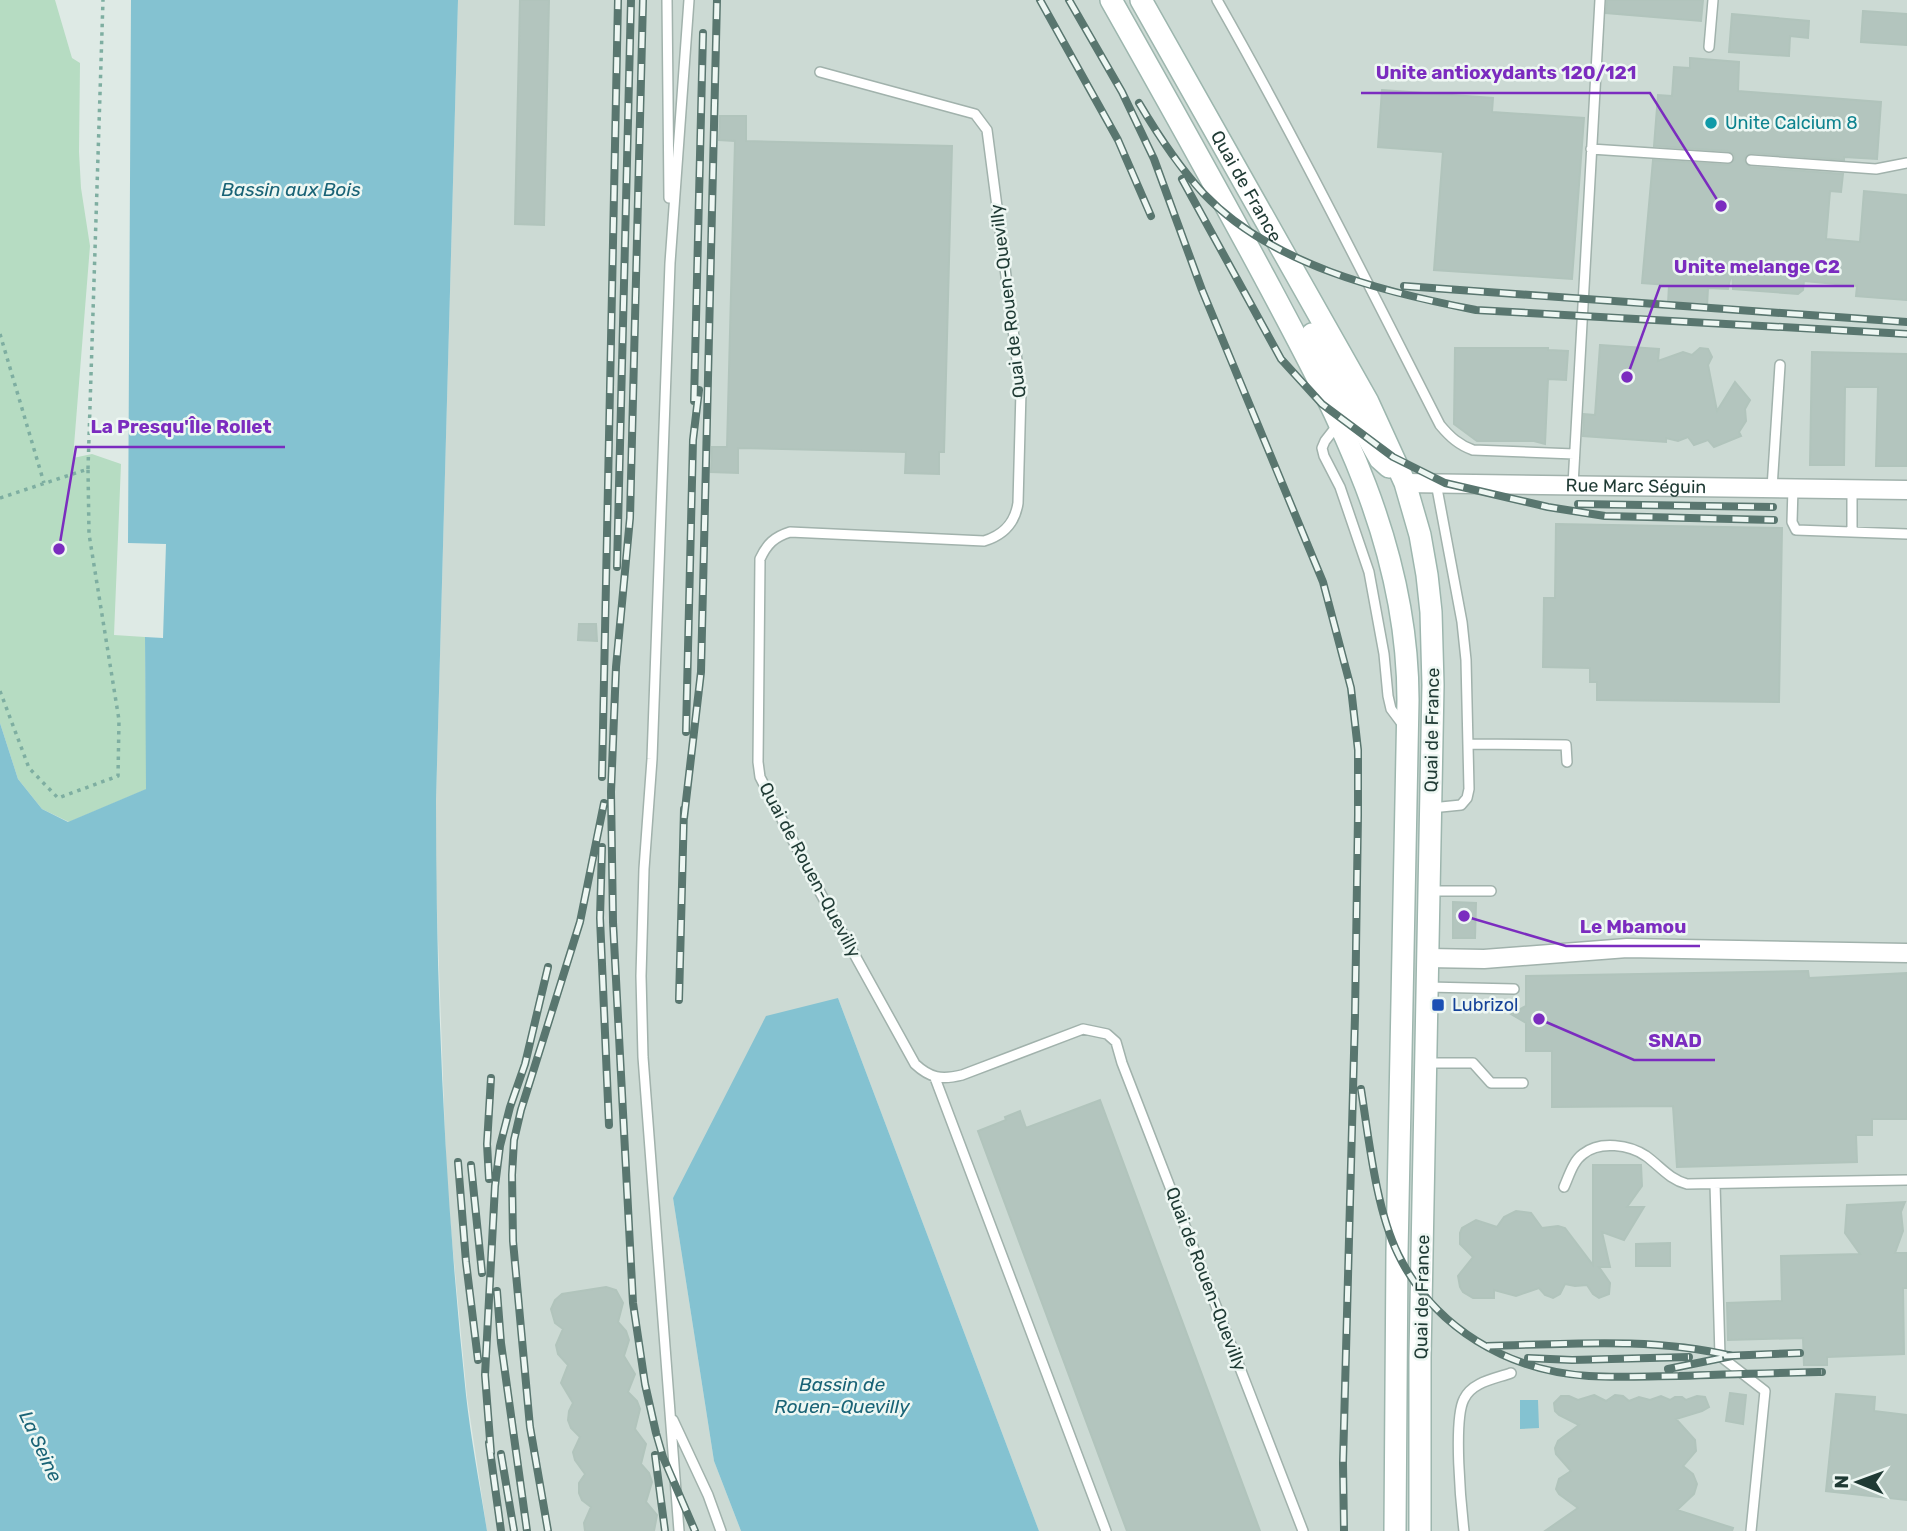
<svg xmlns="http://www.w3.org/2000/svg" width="1907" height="1531" font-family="Rubik,sans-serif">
<rect width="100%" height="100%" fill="#deeae5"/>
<path fill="#ccdad4" d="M 458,0 L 1907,0 L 1907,1531 L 1039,1531 L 838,998 L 673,1198 L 714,1461 L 741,1531 L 487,1531 L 467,1397 L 447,1189 L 436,884 L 436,801 Z"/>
<path fill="#b6dcc2" d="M 0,0 L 55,0 L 72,58 L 80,63 L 79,152 L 81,188 L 90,246 L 73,458 L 92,454 L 121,464 L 114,635 L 145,637 L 147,789 L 69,822 L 42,809 L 18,779 L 0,723 Z"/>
<path fill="#84c2d1" d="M 131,0 L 458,0 L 436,801 C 436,1000 445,1198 466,1395 C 471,1440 480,1486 487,1531 L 0,1531 L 0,723 L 18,779 L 42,809 L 68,822 L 146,789 L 145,637 L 163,638 L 166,544 L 128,543 Z
M 838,998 L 1039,1531 L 741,1531 L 714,1461 L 673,1198 L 766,1016 Z
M 1520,1400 L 1538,1400 L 1539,1428 L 1520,1429 Z"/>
<path fill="#b3c5be" stroke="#b1c4bc" stroke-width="2" d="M 520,0 L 549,0 L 544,225 L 515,224 Z
M 1607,0 L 1703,0 L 1701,21 L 1606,13 Z
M 1863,11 L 1907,14 L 1907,45 L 1861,42 Z
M 1732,14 L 1809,21 L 1808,38 L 1790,36 L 1789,56 L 1729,52 Z
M 1690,58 L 1739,62 L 1738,91 L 1881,102 L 1877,159 L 1844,157 L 1844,160 L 1752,153 L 1746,156 L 1744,160 L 1750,167 L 1843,174 L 1841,192 L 1830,191 L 1826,239 L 1860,242 L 1864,191 L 1907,195 L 1907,300 L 1856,296 L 1857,286 L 1804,281 L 1803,290 L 1798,294 L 1733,289 L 1732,271 L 1728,289 L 1708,288 L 1707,307 L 1668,304 L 1669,285 L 1642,283 L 1653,160 L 1728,165 L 1735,159 L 1734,154 L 1728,151 L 1654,146 L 1658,95 L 1672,96 L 1674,67 L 1690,68 Z
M 1382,90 L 1493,98 L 1492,112 L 1584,118 L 1572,279 L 1434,270 L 1443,152 L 1378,147 Z
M 720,116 L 746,116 L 746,141 L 952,146 L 944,452 L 939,452 L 939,474 L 905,473 L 906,452 L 738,448 L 738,473 L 711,472 L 712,447 L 727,447 L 735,141 L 719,140 Z
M 1600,345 L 1659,349 L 1658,361 L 1683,352 L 1692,355 L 1700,348 L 1708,349 L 1712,357 L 1708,365 L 1717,411 L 1735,382 L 1750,400 L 1745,409 L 1746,421 L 1739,432 L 1741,436 L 1714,447 L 1708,440 L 1694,445 L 1688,437 L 1678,441 L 1666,438 L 1666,442 L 1583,436 L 1584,414 L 1595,415 Z
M 1455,348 L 1548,348 L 1548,350 L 1568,351 L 1566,380 L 1548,379 L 1545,444 L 1534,441 L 1477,441 L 1454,424 Z
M 1812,352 L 1907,354 L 1907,466 L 1876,466 L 1878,387 L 1845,387 L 1844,465 L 1810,465 Z
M 1556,524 L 1782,528 L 1779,702 L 1597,700 L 1597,682 L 1590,682 L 1590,668 L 1543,667 L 1544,598 L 1555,598 Z
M 579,624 L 596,624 L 597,641 L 578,640 Z
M 1453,902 L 1476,903 L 1475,938 L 1453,938 Z
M 1808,971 L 1809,978 L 1907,973 L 1907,1119 L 1872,1119 L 1872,1135 L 1856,1135 L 1857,1162 L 1677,1167 L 1673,1106 L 1552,1107 L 1552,1051 L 1526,1051 L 1526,1023 L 1511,1014 L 1526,1006 L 1526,976 Z
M 1100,1100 L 1260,1531 L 1127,1531 L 978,1131 L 1006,1120 L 1005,1117 L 1020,1111 L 1026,1128 Z
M 1593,1165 L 1641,1165 L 1642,1186 L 1627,1207 L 1644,1207 L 1624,1240 L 1602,1232 L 1610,1267 L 1599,1267 L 1610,1283 L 1609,1294 L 1599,1298 L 1593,1294 L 1587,1285 L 1575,1286 L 1565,1284 L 1560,1294 L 1553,1298 L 1545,1295 L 1539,1288 L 1516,1296 L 1494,1290 L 1494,1298 L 1473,1298 L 1463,1292 L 1460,1287 L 1458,1276 L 1473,1257 L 1460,1244 L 1460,1233 L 1462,1228 L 1476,1220 L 1497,1227 L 1504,1217 L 1516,1211 L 1531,1213 L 1542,1228 L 1558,1226 L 1565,1228 L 1593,1265 Z
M 1905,1202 L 1901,1212 L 1903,1231 L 1895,1253 L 1907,1253 L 1907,1288 L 1903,1288 L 1904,1354 L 1827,1357 L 1827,1365 L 1804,1365 L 1803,1338 L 1728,1340 L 1727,1303 L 1782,1301 L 1781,1256 L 1860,1254 L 1845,1233 L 1847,1205 Z
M 1670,1243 L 1670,1266 L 1636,1266 L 1636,1244 Z
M 606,1287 L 616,1290 L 623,1303 L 618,1322 L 626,1331 L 629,1340 L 624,1356 L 635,1374 L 628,1392 L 637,1401 L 640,1409 L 635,1429 L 646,1444 L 641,1464 L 649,1473 L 652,1482 L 646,1502 L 657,1515 L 654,1531 L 585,1531 L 584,1523 L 591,1507 L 582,1500 L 579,1493 L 579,1483 L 585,1474 L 575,1460 L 573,1452 L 580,1437 L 571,1428 L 568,1420 L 569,1411 L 573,1403 L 561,1383 L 568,1365 L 558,1354 L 556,1345 L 563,1329 L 555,1323 L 551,1309 L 555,1300 L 562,1294 Z
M 1730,1393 L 1746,1395 L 1743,1424 L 1726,1421 Z
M 1836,1394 L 1875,1397 L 1874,1411 L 1907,1415 L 1907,1500 L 1826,1491 Z
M 1594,1395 L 1606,1401 L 1615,1395 L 1623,1396 L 1629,1401 L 1639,1397 L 1650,1400 L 1661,1396 L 1670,1400 L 1675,1397 L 1682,1397 L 1686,1400 L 1697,1396 L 1705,1397 L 1709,1407 L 1702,1411 L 1676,1419 L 1695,1440 L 1696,1451 L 1683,1466 L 1693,1474 L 1697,1484 L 1694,1494 L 1677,1510 L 1733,1528 L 1732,1531 L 1545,1531 L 1578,1508 L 1559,1494 L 1556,1489 L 1559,1479 L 1571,1471 L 1556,1454 L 1555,1448 L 1558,1441 L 1579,1425 L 1559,1415 L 1555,1411 L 1554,1403 L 1561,1396 L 1569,1396 L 1578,1400 Z"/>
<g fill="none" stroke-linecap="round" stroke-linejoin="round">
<defs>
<path id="lane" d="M 667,0 L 669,198
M 1217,0 C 1296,139 1367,282 1440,425 C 1450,437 1459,445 1473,450 L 1574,454
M 1709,47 L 1713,0
M 820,72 L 975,114 L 987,130 L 1021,391 L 1018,503 C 1015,523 1004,535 984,541 L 790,532 C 774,537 767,544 760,559 L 758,762 L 760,777 L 816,885 L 915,1064 C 930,1078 941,1080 962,1075 L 1083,1029 L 1107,1034 L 1116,1042 L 1122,1063 L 1303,1531
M 1591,149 L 1728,158
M 1751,160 L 1876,169 L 1907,163
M 1339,423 L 1325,441 L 1322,448 L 1324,456 L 1340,487 L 1369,572 L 1384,654 L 1388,696 L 1391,709 L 1403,725
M 1573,485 L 1600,0
M 1772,488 L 1780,365
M 1793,488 L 1792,522 L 1796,530 L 1907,534
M 1852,532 L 1852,489
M 1468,744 L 1566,745 L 1567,762
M 1431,808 L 1461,805 L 1467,798 L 1469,789 L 1466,660 L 1462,622 L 1436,483
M 1430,891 L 1491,891
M 1428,987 L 1514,989
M 1426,1063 L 1473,1063 L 1491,1083 L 1523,1083
M 935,1078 L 1106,1531
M 1715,1184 L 1720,1356 L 1765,1391 L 1751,1531
M 1564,1187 C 1569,1176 1573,1161 1583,1154 C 1600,1140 1630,1145 1646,1156 C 1661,1167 1669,1179 1687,1184 L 1907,1180
M 673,1420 L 708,1495 L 721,1531
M 679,1531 L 643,1057 L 641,976 L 644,869 L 652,759 L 670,263 L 689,0
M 1464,1531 C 1461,1505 1453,1420 1464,1399 C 1472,1382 1494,1379 1511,1373"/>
<g id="street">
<path id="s1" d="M 1405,483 L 1907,490"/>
<path d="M 1428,958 L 1484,959 L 1627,948 L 1907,953"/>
</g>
<g id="secondary">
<path d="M 1111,0 C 1163,92 1215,185 1265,278 C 1337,413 1408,542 1408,700 L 1397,1253 L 1395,1531"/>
<path id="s2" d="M 1141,0 L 1368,402 L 1405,483 L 1420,535 L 1427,575 L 1431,612 L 1433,685 L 1420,1357 L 1420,1531"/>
<path d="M 1312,334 L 1367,436 L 1380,459 L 1389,467"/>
</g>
</defs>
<use href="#lane" stroke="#a1b2ac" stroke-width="12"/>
<use href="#street" stroke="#a1b2ac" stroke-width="21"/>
<use href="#secondary" stroke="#9db6ae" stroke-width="24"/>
<path stroke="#7eaea1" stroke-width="3.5" stroke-dasharray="3.5 5" stroke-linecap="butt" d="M 0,334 L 44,483
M 88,469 L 103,0
M 0,498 L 88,469 L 89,534 L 119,720 L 118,776 L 58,798 L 29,768 L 0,691"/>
<use href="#lane" stroke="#fff" stroke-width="9"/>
<use href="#street" stroke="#fff" stroke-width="18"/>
<use href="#secondary" stroke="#fff" stroke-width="21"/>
<defs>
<path id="rail" d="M 643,0 L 630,518 L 616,667 L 611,792 L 613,922 L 633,1303 L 645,1384 L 656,1433 L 663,1457 L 695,1531
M 1040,0 L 1118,140 L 1151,216
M 1069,0 L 1122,92 L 1154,159 L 1202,290 L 1323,582 L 1351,688 L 1358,750 L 1358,815 L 1355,1016 L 1343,1463 L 1344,1531
M 1139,103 C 1158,135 1179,167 1204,194 C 1272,265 1383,292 1476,310 L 1907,334
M 1182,179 L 1281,359 L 1322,404 L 1393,457 L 1445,483 L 1548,507 L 1605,516 L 1774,520
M 1404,286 L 1907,322
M 694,401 L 703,33
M 1578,504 L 1773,507
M 617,567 L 631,0
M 686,732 L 693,440 L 699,390
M 602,777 L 618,0
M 684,818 L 701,672 L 717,0
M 602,847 L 600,918 L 609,1125
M 679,1000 L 684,809
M 1361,1089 C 1369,1140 1376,1209 1398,1254 C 1434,1328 1508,1371 1589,1376 C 1619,1378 1649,1376 1679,1376 C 1727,1374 1775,1373 1822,1372
M 458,1162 L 466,1262 L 478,1360
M 471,1165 L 482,1273
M 489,1179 L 487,1144 L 491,1078
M 497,1291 L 501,1343 L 527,1531
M 1487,1346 C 1569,1344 1652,1337 1732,1356 L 1668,1369
M 1724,1356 L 1800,1353
M 1528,1358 L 1572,1360 L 1689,1357
M 489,1443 L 501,1531
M 491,1453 L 485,1375 L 495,1186 L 500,1146 L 510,1107 L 525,1064 L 548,967
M 501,1454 L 514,1531
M 655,1455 L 665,1531
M 548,1531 L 530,1427 L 513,1241 L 512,1175 L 514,1140 L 521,1110 L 580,922 L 604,803"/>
</defs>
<use href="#rail" stroke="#59766f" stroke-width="8"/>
<use href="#rail" stroke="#eef7f3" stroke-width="5" stroke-dasharray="16" stroke-linecap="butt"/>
</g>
<circle fill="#0f9aa8" stroke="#eef7f3" stroke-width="2.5" cx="1711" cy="123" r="7"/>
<rect fill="#1a4fb4" stroke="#eef7f3" stroke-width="2.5" x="1431" y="998" width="14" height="14" rx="3.5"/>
<g text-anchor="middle" stroke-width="5" stroke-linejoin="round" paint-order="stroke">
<g font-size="18" fill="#0d838f" stroke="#eef7f3" text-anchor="start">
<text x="1725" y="129">Unite Calcium 8</text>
</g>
<g font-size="18" fill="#1f3a34" stroke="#eef7f3">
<text dy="6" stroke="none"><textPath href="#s2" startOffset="214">Quai de France</textPath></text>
<text transform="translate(1008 301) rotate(-97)" y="6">Quai de Rouen-Quevilly</text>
<text dy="6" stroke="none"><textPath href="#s1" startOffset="231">Rue Marc Séguin</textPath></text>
<text transform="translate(1432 730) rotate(-89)" y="6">Quai de France</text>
<text transform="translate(810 870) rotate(62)" y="6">Quai de Rouen-Quevilly</text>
<text transform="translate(1206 1279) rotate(69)" y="6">Quai de Rouen-Quevilly</text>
<text transform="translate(1422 1297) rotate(-89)" y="6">Quai de France</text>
</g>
<g font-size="18" fill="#164399" stroke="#eef7f3" text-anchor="start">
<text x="1452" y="1011">Lubrizol</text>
</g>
<g font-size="19" font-style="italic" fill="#196376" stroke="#eef7f3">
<text x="291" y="196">Bassin aux Bois</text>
<text x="842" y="1391">Bassin de<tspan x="842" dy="22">Rouen-Quevilly</tspan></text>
<text transform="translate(41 1446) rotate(65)" y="7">La Seine</text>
</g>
</g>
<path fill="none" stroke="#7b2cbf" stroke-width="2.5" d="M1721 206L1650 93H1361M1627 377L1660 286H1854M59 549L76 447H285M1464 916L1566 946H1700M1539 1019L1634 1060H1715"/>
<g fill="#7b2cbf" stroke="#eef7f3" stroke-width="2.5">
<circle cx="1721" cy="206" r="7"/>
<circle cx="1627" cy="377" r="7"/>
<circle cx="59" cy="549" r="7"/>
<circle cx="1464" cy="916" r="7"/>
<circle cx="1539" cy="1019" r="7"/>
</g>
<g font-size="19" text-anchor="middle" font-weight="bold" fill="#7b2cbf" stroke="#eef7f3" stroke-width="5" stroke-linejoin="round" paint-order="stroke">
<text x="1506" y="79">Unite antioxydants 120/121</text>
<text x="1757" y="273">Unite melange C2</text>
<text x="181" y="433">La Presqu'Île Rollet</text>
<text x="1633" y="933">Le Mbamou</text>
<text x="1675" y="1047">SNAD</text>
</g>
<g transform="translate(1858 1482) rotate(271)" stroke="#eef7f3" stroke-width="5" paint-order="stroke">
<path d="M0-5L12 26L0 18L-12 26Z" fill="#1f3a34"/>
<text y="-10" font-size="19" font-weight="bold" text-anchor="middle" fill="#1f3a34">N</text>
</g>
</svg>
